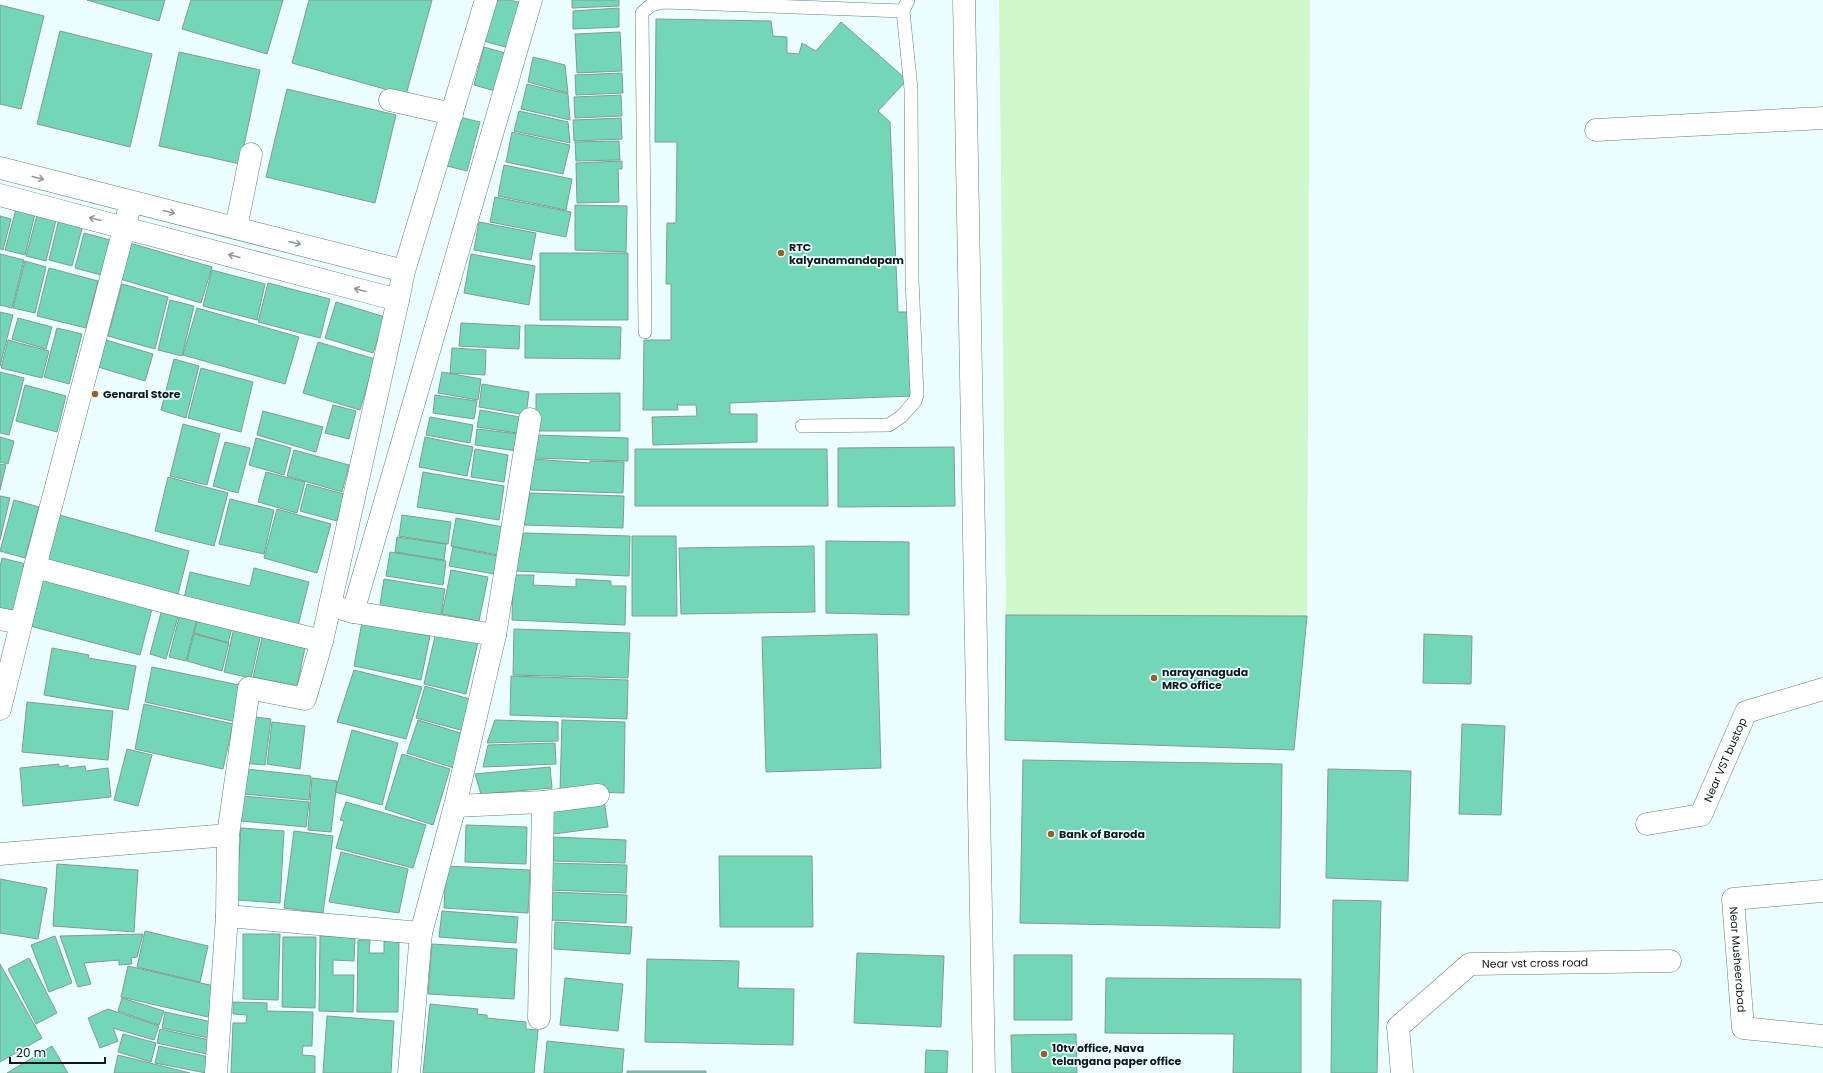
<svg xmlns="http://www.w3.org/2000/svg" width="1823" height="1073" font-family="Poppins,sans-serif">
<rect width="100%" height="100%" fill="#ecfeff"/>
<path fill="#d0f8cc" d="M 999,0 L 1310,0 L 1307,616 L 1006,615 Z"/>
<path fill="#73d7b7" stroke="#829c92" d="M 87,0 L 165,0 L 159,21 Z
M 191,0 L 283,0 L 267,54 L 182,29 Z
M 309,0 L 432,0 L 406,95 L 292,63 Z
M 491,0 L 510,0 L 521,3 L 509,48 L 480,40 Z
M 572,0 L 619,0 L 619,6 L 572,8 Z
M 0,5 L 44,16 L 21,109 L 0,104 Z
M 619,8 L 619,27 L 573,29 L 573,11 Z
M 656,19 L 771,21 L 773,36 L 787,37 L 787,53 L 799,54 L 802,43 L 816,51 L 841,22 L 907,80 L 878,111 L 890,122 L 898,312 L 908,312 L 913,396 L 730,403 L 730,414 L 757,414 L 757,442 L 653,445 L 652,417 L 697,416 L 696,405 L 677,405 L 678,410 L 643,410 L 644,340 L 671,340 L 671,284 L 666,284 L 667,223 L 676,223 L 677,142 L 655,142 Z
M 60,31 L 152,54 L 130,147 L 37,124 Z
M 620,32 L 622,71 L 577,73 L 575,34 Z
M 484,47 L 505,53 L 495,91 L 474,85 Z
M 179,52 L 260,70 L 240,164 L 159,146 Z
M 533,57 L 565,65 L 568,93 L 528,82 Z
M 622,73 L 623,93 L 576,95 L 575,75 Z
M 527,84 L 568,94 L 570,120 L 521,109 Z
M 287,89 L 396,115 L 375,203 L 266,177 Z
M 621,95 L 622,116 L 575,118 L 574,97 Z
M 519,111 L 568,122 L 570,143 L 514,131 Z
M 455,116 L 480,122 L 467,171 L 443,165 Z
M 621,118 L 622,139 L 574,141 L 573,120 Z
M 512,132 L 570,145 L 563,174 L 506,162 Z
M 619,141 L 620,160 L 576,161 L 575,142 Z
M 622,161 L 622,169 L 618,169 L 619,202 L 577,203 L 576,163 Z
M 504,165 L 572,179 L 566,210 L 498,196 Z
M 495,197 L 571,212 L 566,237 L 490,222 Z
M 575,205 L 627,206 L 626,252 L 575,250 Z
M 16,209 L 35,214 L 25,255 L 5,250 Z
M 37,215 L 56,220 L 46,261 L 26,256 Z
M 0,216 L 11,219 L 3,250 L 0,249 Z
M 59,219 L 83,225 L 72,266 L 49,260 Z
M 479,222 L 536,233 L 531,260 L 474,250 Z
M 84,233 L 110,240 L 101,275 L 75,268 Z
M 130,243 L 212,267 L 201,303 L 120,279 Z
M 540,253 L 628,253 L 628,320 L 540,320 Z
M 0,254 L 24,260 L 12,308 L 0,305 Z
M 471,254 L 535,266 L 529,305 L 464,293 Z
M 25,261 L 46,267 L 35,313 L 13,308 Z
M 49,268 L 98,281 L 86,328 L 37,316 Z
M 212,270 L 265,284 L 257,320 L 203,306 Z
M 268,283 L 330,299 L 320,338 L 258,322 Z
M 122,284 L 168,297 L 155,349 L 108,336 Z
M 170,300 L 194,306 L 182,356 L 158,350 Z
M 336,302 L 385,317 L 373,353 L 325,338 Z
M 197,308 L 299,337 L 285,384 L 183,355 Z
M 0,312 L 13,315 L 0,366 Z
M 18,318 L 52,327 L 46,349 L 12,339 Z
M 461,323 L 520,326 L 519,349 L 459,346 Z
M 525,325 L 621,327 L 620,359 L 525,358 Z
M 57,328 L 82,334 L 69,384 L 44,377 Z
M 8,340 L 49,351 L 42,378 L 1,368 Z
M 106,340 L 153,354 L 145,381 L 98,367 Z
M 318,342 L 375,359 L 360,410 L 303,393 Z
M 452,348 L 486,350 L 485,375 L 450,373 Z
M 174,359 L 199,366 L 186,418 L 161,410 Z
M 201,368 L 253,382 L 241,432 L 188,418 Z
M 0,372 L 24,378 L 9,435 L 0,433 Z
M 442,372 L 481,379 L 478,400 L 438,393 Z
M 482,384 L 529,392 L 526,415 L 479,407 Z
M 25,385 L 66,396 L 57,432 L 16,421 Z
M 620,393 L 620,431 L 536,431 L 536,394 Z
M 435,395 L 477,401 L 474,419 L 433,413 Z
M 333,405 L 356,411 L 349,439 L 325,433 Z
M 480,410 L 520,417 L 517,433 L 477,427 Z
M 263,411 L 323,427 L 316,452 L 257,435 Z
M 430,417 L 473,425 L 470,443 L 426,435 Z
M 183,424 L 220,434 L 207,485 L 170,476 Z
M 477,429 L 519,434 L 517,451 L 475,445 Z
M 534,435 L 628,438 L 628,461 L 534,458 Z
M 0,437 L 14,441 L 8,464 L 0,462 Z
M 425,437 L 473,447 L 467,476 L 419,467 Z
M 256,438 L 291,448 L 284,475 L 249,465 Z
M 225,442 L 250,448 L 238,493 L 213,486 Z
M 954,447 L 955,506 L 838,507 L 838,448 Z
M 475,449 L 508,455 L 504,482 L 471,477 Z
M 635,449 L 827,449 L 828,506 L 635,506 Z
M 294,450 L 349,465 L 342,492 L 287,476 Z
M 531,459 L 590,463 L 590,461 L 624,462 L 623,493 L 530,490 Z
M 0,464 L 6,465 L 0,490 Z
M 266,472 L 305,482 L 297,513 L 258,502 Z
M 423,472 L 504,486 L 499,520 L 417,507 Z
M 168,477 L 228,493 L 214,546 L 155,531 Z
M 307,484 L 344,494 L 337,521 L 300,511 Z
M 530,493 L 624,496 L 623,528 L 524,525 Z
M 0,496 L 10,498 L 0,540 Z
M 230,499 L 274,510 L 264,554 L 219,544 Z
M 14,500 L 39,507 L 25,558 L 0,551 Z
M 277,509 L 331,524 L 317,573 L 264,558 Z
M 56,514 L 189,551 L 176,602 L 42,565 Z
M 402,515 L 451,522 L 448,544 L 399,536 Z
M 456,518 L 503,527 L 498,555 L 451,546 Z
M 524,533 L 630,536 L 629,576 L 514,571 Z
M 632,536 L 676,536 L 677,616 L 632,616 Z
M 397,537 L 446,544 L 444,560 L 395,552 Z
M 826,541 L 909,542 L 909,615 L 826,613 Z
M 814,546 L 815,612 L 681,614 L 679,548 Z
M 453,547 L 497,556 L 494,574 L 449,566 Z
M 390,552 L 446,561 L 443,585 L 386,576 Z
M 2,558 L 26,564 L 13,617 L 0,614 L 0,567 Z
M 254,568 L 309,582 L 297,630 L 183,603 L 190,572 L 250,586 Z
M 451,570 L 488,577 L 479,621 L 442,614 Z
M 513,575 L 534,575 L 533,585 L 576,587 L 576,579 L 611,581 L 611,586 L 626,586 L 625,625 L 512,620 Z
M 38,576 L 153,605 L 140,655 L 26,625 Z
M 384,579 L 445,589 L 440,621 L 379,612 Z
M 162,609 L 179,613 L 166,659 L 150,654 Z
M 181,610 L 198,615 L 186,661 L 169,657 Z
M 199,615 L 233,624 L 228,643 L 194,633 Z
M 1006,615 L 1307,616 L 1294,750 L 1005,740 Z
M 362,622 L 430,636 L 421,680 L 354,666 Z
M 235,623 L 262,629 L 251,678 L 224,672 Z
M 264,629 L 307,638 L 297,686 L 253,677 Z
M 514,629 L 630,633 L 628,678 L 513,675 Z
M 436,632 L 478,642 L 466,694 L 424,684 Z
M 194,634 L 229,643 L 222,671 L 187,661 Z
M 877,634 L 881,768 L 766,772 L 762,637 Z
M 1424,634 L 1472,636 L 1471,684 L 1423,683 Z
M 52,648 L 89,655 L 88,658 L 136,666 L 128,710 L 44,695 Z
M 152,667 L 244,686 L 237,722 L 145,702 Z
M 354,670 L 422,687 L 406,739 L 337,722 Z
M 511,676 L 628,680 L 627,719 L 510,715 Z
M 425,686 L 473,700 L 464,731 L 416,718 Z
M 27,702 L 113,711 L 108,760 L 22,752 Z
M 144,704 L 233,724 L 223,769 L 135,749 Z
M 247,716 L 271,719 L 265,765 L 241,763 Z
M 418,720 L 464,734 L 454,768 L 407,753 Z
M 495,720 L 558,722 L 558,741 L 487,743 Z
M 562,720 L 625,722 L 624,793 L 560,791 Z
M 272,722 L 305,726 L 300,769 L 267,764 Z
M 1462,724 L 1505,726 L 1501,815 L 1459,814 Z
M 352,730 L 398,743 L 382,805 L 335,792 Z
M 555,743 L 556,764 L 483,767 L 488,745 Z
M 127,749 L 152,755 L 138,806 L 114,800 Z
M 402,754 L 450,769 L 433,825 L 385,809 Z
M 1023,760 L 1282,764 L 1280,928 L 1020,923 Z
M 59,764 L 59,767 L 68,765 L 68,768 L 85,766 L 86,771 L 108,768 L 111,797 L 23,806 L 20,768 Z
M 550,767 L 552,788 L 481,794 L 475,774 Z
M 246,769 L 311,776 L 309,800 L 244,794 Z
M 1328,769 L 1411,771 L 1408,881 L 1326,878 Z
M 312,778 L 337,781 L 331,832 L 308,830 Z
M 243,796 L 309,802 L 306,827 L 241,821 Z
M 604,800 L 608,827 L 553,834 L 549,807 Z
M 346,802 L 426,825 L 413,868 L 336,848 L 344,821 L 340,820 Z
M 466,825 L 527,827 L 526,864 L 465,862 Z
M 241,828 L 284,831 L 280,903 L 236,900 Z
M 294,831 L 333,836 L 323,913 L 284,908 Z
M 553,837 L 626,840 L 625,863 L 552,861 Z
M 341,852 L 408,869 L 399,913 L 329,902 Z
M 719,856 L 812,856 L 813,927 L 720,927 Z
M 549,863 L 627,865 L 626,893 L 548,890 Z
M 57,864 L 138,870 L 134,932 L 53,926 Z
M 446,866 L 530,870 L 528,913 L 444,908 Z
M 0,879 L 47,888 L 38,939 L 0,933 Z
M 549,892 L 627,895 L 626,923 L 548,920 Z
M 1333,900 L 1381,901 L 1377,1073 L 1331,1073 Z
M 442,911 L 518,917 L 516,943 L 439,937 Z
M 555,922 L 632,927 L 630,954 L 554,949 Z
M 145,931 L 208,946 L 200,982 L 137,967 Z
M 143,934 L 137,957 L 131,958 L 132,964 L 119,965 L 119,960 L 84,963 L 91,984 L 78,987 L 60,936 Z
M 243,934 L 280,934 L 278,1000 L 243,999 Z
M 55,936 L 72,983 L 49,992 L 31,945 Z
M 320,936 L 355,937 L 354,961 L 333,960 L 333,975 L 354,975 L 353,1012 L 319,1011 Z
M 283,937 L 316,937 L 315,1008 L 282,1007 Z
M 358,940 L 370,940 L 369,953 L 384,953 L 384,941 L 399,941 L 398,1012 L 357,1012 Z
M 432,944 L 517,949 L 514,999 L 428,994 Z
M 857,953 L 944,956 L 941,1027 L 854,1023 Z
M 1014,955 L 1072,955 L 1072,1020 L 1014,1020 Z
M 29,958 L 57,1013 L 36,1024 L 8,969 Z
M 647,959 L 739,961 L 738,988 L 794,989 L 793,1045 L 645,1042 Z
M 0,964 L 42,1038 L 0,1062 Z
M 128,966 L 214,986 L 208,1017 L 121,997 Z
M 565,978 L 623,984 L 618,1031 L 560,1025 Z
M 1106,978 L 1301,979 L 1301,1073 L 1233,1073 L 1234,1034 L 1105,1033 Z
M 122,998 L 164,1011 L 159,1025 L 118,1011 Z
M 233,1002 L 267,1003 L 267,1011 L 313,1012 L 312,1046 L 303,1046 L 302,1055 L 315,1056 L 315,1073 L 231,1073 L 233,1023 L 246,1023 L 247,1015 L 233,1014 Z
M 430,1004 L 478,1009 L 477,1014 L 487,1015 L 487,1018 L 526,1022 L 526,1029 L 538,1030 L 534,1073 L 423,1073 Z
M 108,1009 L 159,1026 L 154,1040 L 113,1028 L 118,1041 L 100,1048 L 88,1018 Z
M 165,1012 L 217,1023 L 213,1039 L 162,1028 Z
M 327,1016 L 394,1021 L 391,1073 L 323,1073 Z
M 160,1029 L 214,1041 L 211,1055 L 157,1043 Z
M 123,1034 L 156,1043 L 151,1062 L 118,1052 Z
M 1076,1034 L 1077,1073 L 1012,1073 L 1011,1035 Z
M 547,1041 L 624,1049 L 622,1073 L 544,1073 Z
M 52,1046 L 68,1073 L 7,1073 Z
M 159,1046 L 209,1057 L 206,1073 L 155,1063 Z
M 926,1050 L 948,1051 L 947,1073 L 925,1073 Z
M 118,1055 L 190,1073 L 114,1073 Z
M 627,1071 L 706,1071 L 706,1073 L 627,1073 Z"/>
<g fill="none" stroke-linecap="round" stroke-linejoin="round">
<defs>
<path id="service" d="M 645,332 L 642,13 L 651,5 L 664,2 L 903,11 L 908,0
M 802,426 L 889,425 L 902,416 L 915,401 L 917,395 L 912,279 L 911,89 L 903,11"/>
<g id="minor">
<path d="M 964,0 L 984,1073"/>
<path d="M 390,100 L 452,114"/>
<path d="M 1596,130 L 1823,118"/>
<path d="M 236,228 L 251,154"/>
<path d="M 35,567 L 176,605 L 322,641"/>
<path d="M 339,608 L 353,612 L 495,635"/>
<path d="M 353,612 L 531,0"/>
<path d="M 0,619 L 21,623"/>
<path d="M 0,709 L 35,567 L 131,202"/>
<path d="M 455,806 L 543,802 L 598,795"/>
<path id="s1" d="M 1647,824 L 1701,815 L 1746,712 L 1823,689"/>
<path d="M 0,854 L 228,835"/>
<path id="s2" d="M 1823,891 L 1733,899 L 1743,1028 L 1823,1036"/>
<path d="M 227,916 L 421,933"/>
<path d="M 539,1018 L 543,802"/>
<path d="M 216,1073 L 227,916 L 228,835 L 249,688 L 305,699 L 322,641 L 398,300"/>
<path d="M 409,1073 L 421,933 L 455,806 L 495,635 L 530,419"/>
<path id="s3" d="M 1402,1073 L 1398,1027 L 1470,964 L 1670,961"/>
</g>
<path id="tertiary" d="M 0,168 L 404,271
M 0,195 L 398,300 L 404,271 L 486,0"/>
</defs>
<use href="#service" stroke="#637f80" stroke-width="14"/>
<use href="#minor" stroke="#637f80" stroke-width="23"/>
<use href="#tertiary" stroke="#637f80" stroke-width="23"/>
<use href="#service" stroke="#fff" stroke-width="13"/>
<use href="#minor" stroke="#fff" stroke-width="22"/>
<use href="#tertiary" stroke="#fff" stroke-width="22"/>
</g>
<defs><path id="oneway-shaft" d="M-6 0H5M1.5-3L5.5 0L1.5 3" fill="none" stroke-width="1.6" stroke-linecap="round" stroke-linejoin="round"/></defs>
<g stroke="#939898">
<use href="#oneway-shaft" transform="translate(38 178) rotate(15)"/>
<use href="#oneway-shaft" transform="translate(169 212) rotate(14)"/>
<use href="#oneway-shaft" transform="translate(95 219) rotate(-165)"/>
<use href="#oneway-shaft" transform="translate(295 243) rotate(14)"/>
<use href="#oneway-shaft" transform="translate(234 256) rotate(-165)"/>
<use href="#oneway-shaft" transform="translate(360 290) rotate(-165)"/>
</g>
<g fill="#9d5e25" stroke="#ecfeff" stroke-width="1.5">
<circle cx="781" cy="253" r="4"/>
<circle cx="95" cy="394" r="4"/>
<circle cx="1154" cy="678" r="4"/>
<circle cx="1051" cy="834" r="4"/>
<circle cx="1044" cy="1054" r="4"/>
</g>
<g text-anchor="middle" stroke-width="3.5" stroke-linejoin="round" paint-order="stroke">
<g font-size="11" font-weight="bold" fill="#0e1919" stroke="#ecfeff" text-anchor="start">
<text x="789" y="251">RTC<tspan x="789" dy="13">kalyanamandapam</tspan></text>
<text x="103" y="398">Genaral Store</text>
<text x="1162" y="676">narayanaguda<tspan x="1162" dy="13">MRO office</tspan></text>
<text x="1059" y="838">Bank of Baroda</text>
<text x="1052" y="1052">10tv office, Nava<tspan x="1052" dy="13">telangana paper office</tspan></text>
</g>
<g font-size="11" fill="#0e1919" stroke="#ecfeff">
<text dy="4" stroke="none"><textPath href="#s1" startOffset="115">Near VST bustop</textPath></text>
<text dy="4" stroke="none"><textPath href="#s2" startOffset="151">Near Musheerabad</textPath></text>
<text dy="4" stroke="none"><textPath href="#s3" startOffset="207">Near vst cross road</textPath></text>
</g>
</g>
<path d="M10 1057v6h95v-6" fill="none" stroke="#0e1919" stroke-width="2"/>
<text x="16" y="1057" font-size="12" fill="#0e1919" stroke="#ecfeff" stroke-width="3" paint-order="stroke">20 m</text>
</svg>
